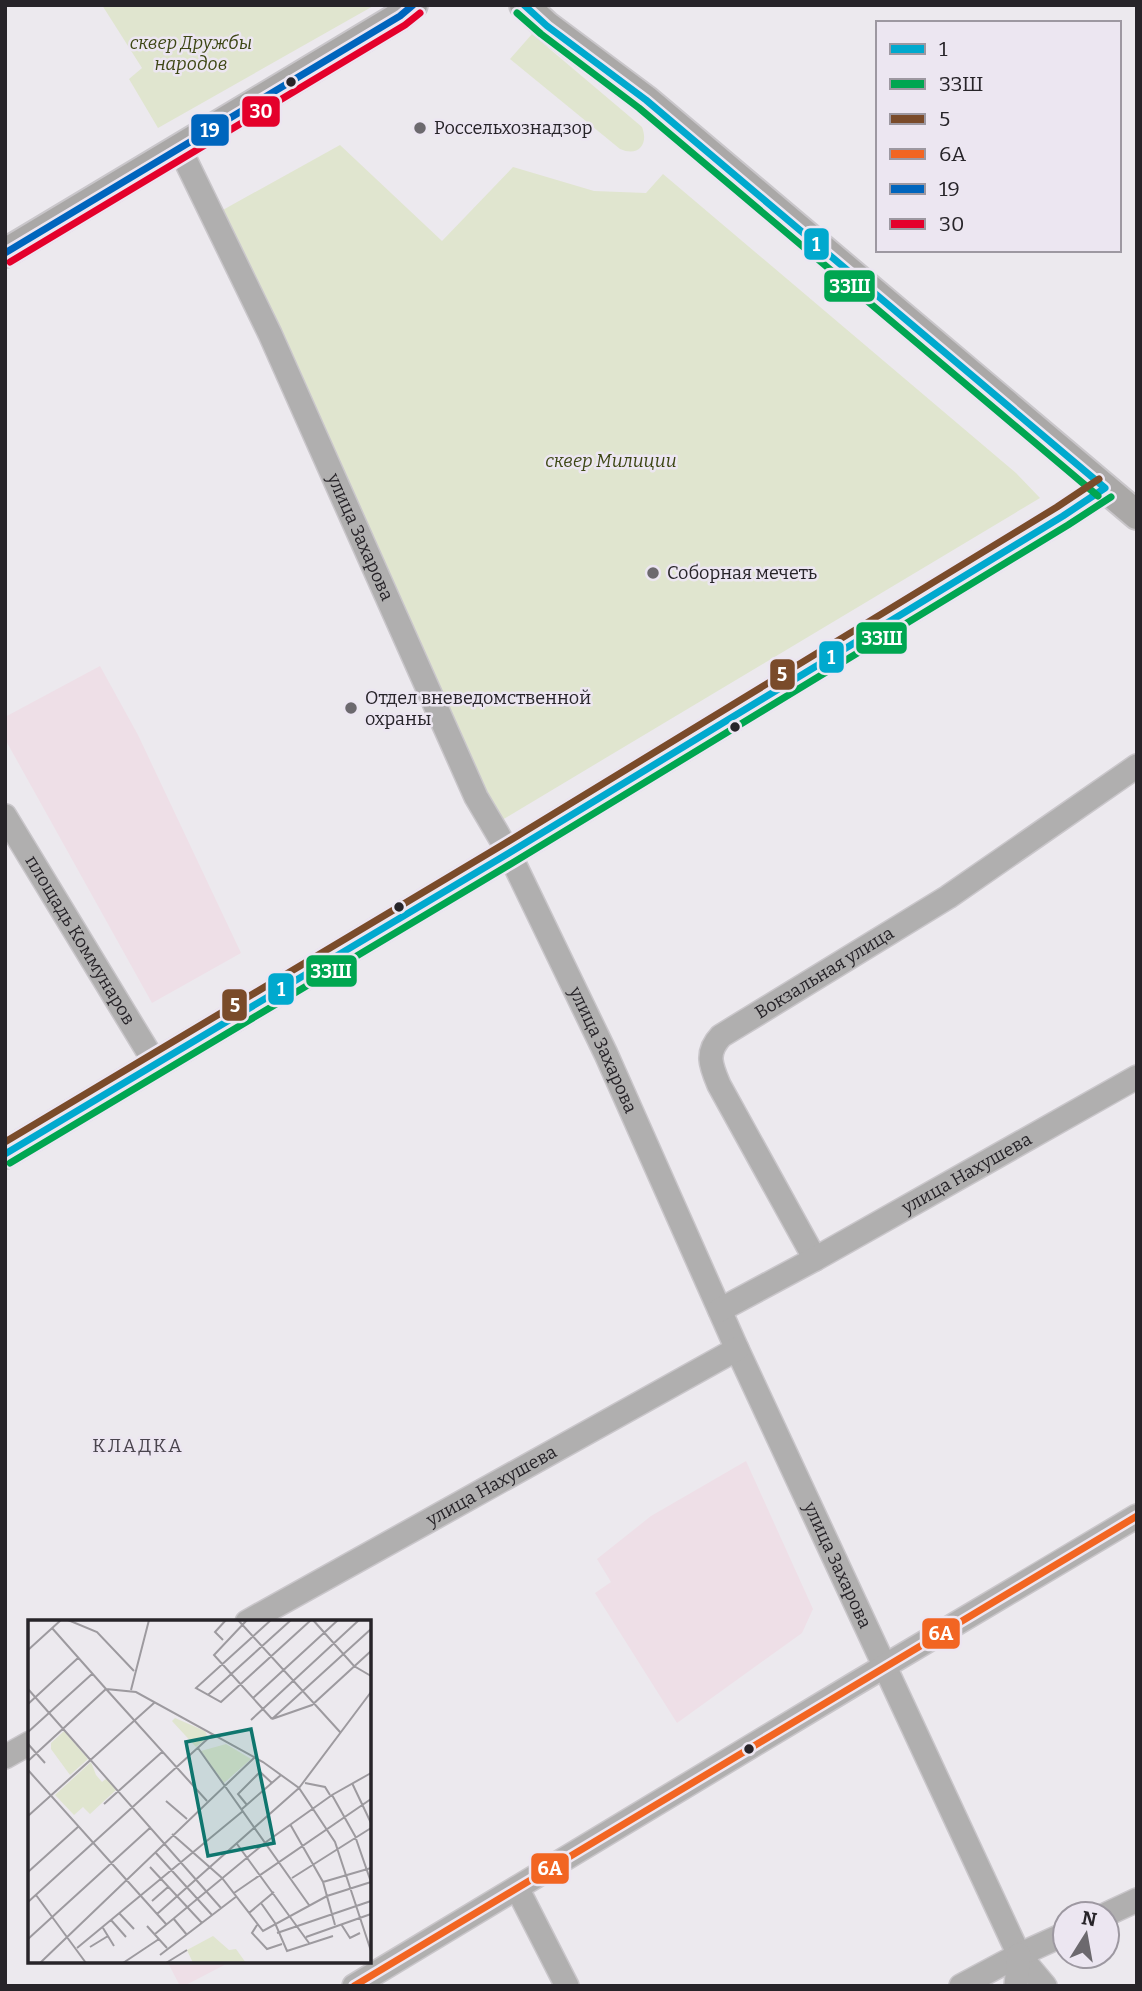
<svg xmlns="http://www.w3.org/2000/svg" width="1142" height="1991" font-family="Bitter,serif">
<rect width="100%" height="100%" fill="#ece9ee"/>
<path fill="#eedfe7" d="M 100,666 L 138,735 L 241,953 L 152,1003 L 5,739 L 5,717 Z
M 746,1461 L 813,1609 L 802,1633 L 677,1723 L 595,1593 L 611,1582 L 597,1559 L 651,1516 Z
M 167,1961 L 232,1961 L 184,1986 L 180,1986 Z"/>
<path fill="#e0e5cf" d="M 102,5 L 375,5 L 158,128 L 129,79 L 142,68 Z
M 532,34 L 642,127 C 649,145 638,157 620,149 L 510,59 Z
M 340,145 L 442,241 L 513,167 L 594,191 L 646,193 L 663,174 L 1016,473 L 1040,498 L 497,823 L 221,211 Z"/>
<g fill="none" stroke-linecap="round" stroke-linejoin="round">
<defs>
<g id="minor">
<path id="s1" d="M 179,147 L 270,334 L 476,797 L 509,853 L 606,1054 L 737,1349 L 1019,1955 L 1045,1986"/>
<path id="s2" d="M 5,816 L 155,1063"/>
<path id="s3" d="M 815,1259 L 719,1085 C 711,1066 705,1053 721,1036 L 948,897 L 1137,766"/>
<path id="s4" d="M 720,1310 L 815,1259 L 1137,1077"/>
<path id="s5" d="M 247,1622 L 737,1349"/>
<path d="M 5,1757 L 30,1743"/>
<path d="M 517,1888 L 567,1986"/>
<path d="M 1107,1914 L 1137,1900"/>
<path d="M 354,1986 L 853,1685 L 1137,1516"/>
<path d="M 961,1986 L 1019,1955 L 1065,1934"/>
<path d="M 1016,1986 L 1019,1955"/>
</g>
<path id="major" d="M 524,5 L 547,26 L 646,100 L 1137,515
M 5,253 L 400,16 L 413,5
M 5,1154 L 509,853 L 1063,516 L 1105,488"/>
</defs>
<use href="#minor" stroke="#c9c6ca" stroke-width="26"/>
<use href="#major" stroke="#c9c6ca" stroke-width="32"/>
<use href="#minor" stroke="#b0afaf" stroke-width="23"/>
<use href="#major" stroke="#aaa8a7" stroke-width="28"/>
<defs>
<path id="bus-1" d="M 524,5 L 547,26 L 646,100 L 1105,488
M 5,1154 L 509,853 L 1063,516 L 1105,488"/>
<path id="bus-2" d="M 517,13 L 541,34 L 639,108 L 1098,496
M 10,1163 L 514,862 L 1068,525 L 1111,497"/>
<path id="bus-3" d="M 5,1142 L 504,844 L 1057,507 L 1099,479"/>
<path id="bus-4" d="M 354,1986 L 1137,1516"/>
<path id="bus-5" d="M 5,253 L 400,16 L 413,5"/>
<path id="bus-6" d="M 10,262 L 405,25 L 420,13"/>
</defs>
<use href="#bus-1" stroke="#ece6f1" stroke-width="12"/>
<use href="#bus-2" stroke="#ece6f1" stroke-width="12"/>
<use href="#bus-3" stroke="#ece6f1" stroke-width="12"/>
<use href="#bus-4" stroke="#ece6f1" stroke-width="12"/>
<use href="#bus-5" stroke="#ece6f1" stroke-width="12"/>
<use href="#bus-6" stroke="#ece6f1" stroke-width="12"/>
<use href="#bus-1" stroke="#00a9ce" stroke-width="7"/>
<use href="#bus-2" stroke="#00a651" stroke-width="7"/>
<use href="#bus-3" stroke="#7a4b2a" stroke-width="7"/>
<use href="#bus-4" stroke="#f26522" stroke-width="7"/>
<use href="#bus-5" stroke="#0065bd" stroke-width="7"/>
<use href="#bus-6" stroke="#e4002b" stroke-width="7"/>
</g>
<g fill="#272429" stroke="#ece6f1" stroke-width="2.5">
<circle cx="291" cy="82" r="6"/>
<circle cx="735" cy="727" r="6"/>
<circle cx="399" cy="907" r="6"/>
<circle cx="749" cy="1749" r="6"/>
</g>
<g fill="#6c696e" stroke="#ece6f1" stroke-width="2.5">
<circle cx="420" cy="128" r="7"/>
<circle cx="653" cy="573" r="7"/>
<circle cx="351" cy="708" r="7"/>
</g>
<g text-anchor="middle" stroke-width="5" stroke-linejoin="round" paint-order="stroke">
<g font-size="18" font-style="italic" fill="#3d4614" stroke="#ece6f1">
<text x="191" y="49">сквер Дружбы<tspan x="191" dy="21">народов</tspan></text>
<text x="611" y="467">сквер Милиции</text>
</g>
<g font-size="18" fill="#272429" stroke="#ece6f1" text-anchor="start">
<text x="434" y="134">Россельхознадзор</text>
<text x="667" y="579">Соборная мечеть</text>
<text x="365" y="704">Отдел вневедомственной<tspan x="365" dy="21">охраны</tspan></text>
</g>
<g font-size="18" fill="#272429" stroke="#ece6f1">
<text dy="6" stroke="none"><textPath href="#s1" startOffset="430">улица Захарова</textPath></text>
<text dy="6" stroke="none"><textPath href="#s2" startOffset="145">площадь Коммунаров</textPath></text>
<text dy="6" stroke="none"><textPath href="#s3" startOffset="373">Вокзальная улица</textPath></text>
<text dy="6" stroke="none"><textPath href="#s1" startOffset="998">улица Захарова</textPath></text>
<text dy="6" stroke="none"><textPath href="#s4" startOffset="282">улица Нахушева</textPath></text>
<text dy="6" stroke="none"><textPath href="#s5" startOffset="280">улица Нахушева</textPath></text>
<text dy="6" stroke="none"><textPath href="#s1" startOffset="1564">улица Захарова</textPath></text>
</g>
<g font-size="19" letter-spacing="2" fill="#49444d" stroke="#ece6f1">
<text x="138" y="1452">КЛАДКА</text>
</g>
</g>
<g transform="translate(28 1620)">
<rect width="343" height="343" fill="#ece9ee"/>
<path d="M 147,98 L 177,111 L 180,117 L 168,127 L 144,101 ZM 36,111 L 60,139 L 42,155 L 23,129 L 23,123 ZM 198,124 L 223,139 L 196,163 L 173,131 ZM 63,142 L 68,155 L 74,162 L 79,158 L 88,170 L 62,194 L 55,187 L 46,195 L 27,175 ZM 185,316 L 201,330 L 208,329 L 218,343 L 165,343 L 159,330 Z" fill="#e0e5cf"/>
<path fill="none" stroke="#9d9a9f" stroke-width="2" d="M 40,0 L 69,12 L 106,51M 210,0 L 312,112M 219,0 L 186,35 L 244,99M 243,0 L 168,68 L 193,82 L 283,0M 285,0 L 326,46 L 343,56M 24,8 L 78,69 L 108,72 L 235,142 L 271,168 L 307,222 L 343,331M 195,20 L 187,12 L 198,0M 0,30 L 33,0M 0,69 L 193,288M 103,70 L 121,0M 180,75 L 263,0M 225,78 L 310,0M 0,84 L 50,38M 244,99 L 343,9M 244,99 L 284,85 L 343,31M 223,100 L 331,0M 0,112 L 64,54M 0,124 L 17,143M 170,128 L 281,285M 0,141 L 78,69 L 179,181M 0,150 L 138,304M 277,163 L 297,167 L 302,175M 324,163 L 343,203M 271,168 L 343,72M 304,175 L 327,216 L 343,262M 138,181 L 159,199M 76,184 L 134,132M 219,185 L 210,174 L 232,152 L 244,163M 214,189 L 253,155M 0,196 L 126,83M 262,204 L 295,262 L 307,305M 144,214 L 194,258 L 235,311 L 299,276 L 343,262M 209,224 L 281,323M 127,232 L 184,295M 122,247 L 174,303M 0,252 L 51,206M 264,258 L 343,208M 295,262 L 343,248M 206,273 L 343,179M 8,275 L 58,343M 124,281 L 140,267M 0,282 L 185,114M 233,283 L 247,303 L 259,331 L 305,316M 91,293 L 106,309M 221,293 L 246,272M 129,294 L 271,168M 145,298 L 159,315M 83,300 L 98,317M 313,304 L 322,318 L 332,313M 229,305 L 224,313 L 239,329 L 254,324M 119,306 L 139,328M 75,308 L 86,326M 249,313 L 343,281M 127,314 L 238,222 L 304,175 L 343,153M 278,317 L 343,294M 0,319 L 123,207M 62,327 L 80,316M 49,328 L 215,191M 132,335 L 209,276M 12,343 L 227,137M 95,343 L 131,319M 138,343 L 159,330"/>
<path fill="#0f766e" fill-opacity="0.15" stroke="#0f766e" stroke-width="3.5" d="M 223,109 L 246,223 L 180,236 L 158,122 Z"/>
<rect width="343" height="343" fill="none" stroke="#272429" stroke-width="3.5"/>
</g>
<g stroke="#ece6f1" stroke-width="2.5">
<rect x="241" y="95" width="40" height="33" rx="7" fill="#e4002b"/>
<rect x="190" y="113" width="40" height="34" rx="7" fill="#0065bd"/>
<rect x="803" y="227" width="27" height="34" rx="7" fill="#00a9ce"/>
<rect x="823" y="269" width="53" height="34" rx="7" fill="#00a651"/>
<rect x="855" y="621" width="53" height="34" rx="7" fill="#00a651"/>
<rect x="818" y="640" width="27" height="34" rx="7" fill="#00a9ce"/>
<rect x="769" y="658" width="27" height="33" rx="7" fill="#7a4b2a"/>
<rect x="305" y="954" width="53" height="34" rx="7" fill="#00a651"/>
<rect x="267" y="972" width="28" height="34" rx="7" fill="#00a9ce"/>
<rect x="221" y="988" width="27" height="34" rx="7" fill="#7a4b2a"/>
<rect x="921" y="1617" width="40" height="33" rx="7" fill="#f26522"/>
<rect x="530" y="1852" width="40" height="33" rx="7" fill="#f26522"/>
</g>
<g font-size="19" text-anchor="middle" font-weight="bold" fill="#fff">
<text x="261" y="118">30</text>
<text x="210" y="137">19</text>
<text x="816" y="251">1</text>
<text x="850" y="293">33Ш</text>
<text x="882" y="645">33Ш</text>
<text x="831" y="664">1</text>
<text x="782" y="681">5</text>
<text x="331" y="978">33Ш</text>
<text x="281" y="996">1</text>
<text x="235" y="1012">5</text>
<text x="941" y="1640">6А</text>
<text x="550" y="1875">6А</text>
</g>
<rect width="1142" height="1991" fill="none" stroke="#272429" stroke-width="14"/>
<rect x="876" y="21" width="245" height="231" fill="#ece6f1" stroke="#9d98a1" stroke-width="2"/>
<rect x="890" y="44" width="35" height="10" fill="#00a9ce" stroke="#9d98a1" stroke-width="2"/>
<text x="939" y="56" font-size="21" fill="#272429">1</text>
<rect x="890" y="79" width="35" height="10" fill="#00a651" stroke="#9d98a1" stroke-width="2"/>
<text x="939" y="91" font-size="21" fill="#272429">33Ш</text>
<rect x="890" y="114" width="35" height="10" fill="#7a4b2a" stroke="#9d98a1" stroke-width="2"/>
<text x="939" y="126" font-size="21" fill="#272429">5</text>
<rect x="890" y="149" width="35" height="10" fill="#f26522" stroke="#9d98a1" stroke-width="2"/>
<text x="939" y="161" font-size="21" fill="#272429">6А</text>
<rect x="890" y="184" width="35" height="10" fill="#0065bd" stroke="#9d98a1" stroke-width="2"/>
<text x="939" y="196" font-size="21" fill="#272429">19</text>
<rect x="890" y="219" width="35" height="10" fill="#e4002b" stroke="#9d98a1" stroke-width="2"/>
<text x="939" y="231" font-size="21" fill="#272429">30</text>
<g transform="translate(1086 1935) rotate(11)"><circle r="33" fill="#ece6f1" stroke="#9d98a1" stroke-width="2"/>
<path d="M0-5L12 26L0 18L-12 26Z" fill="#6c696e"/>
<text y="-10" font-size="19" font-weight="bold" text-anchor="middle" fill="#272429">N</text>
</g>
</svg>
